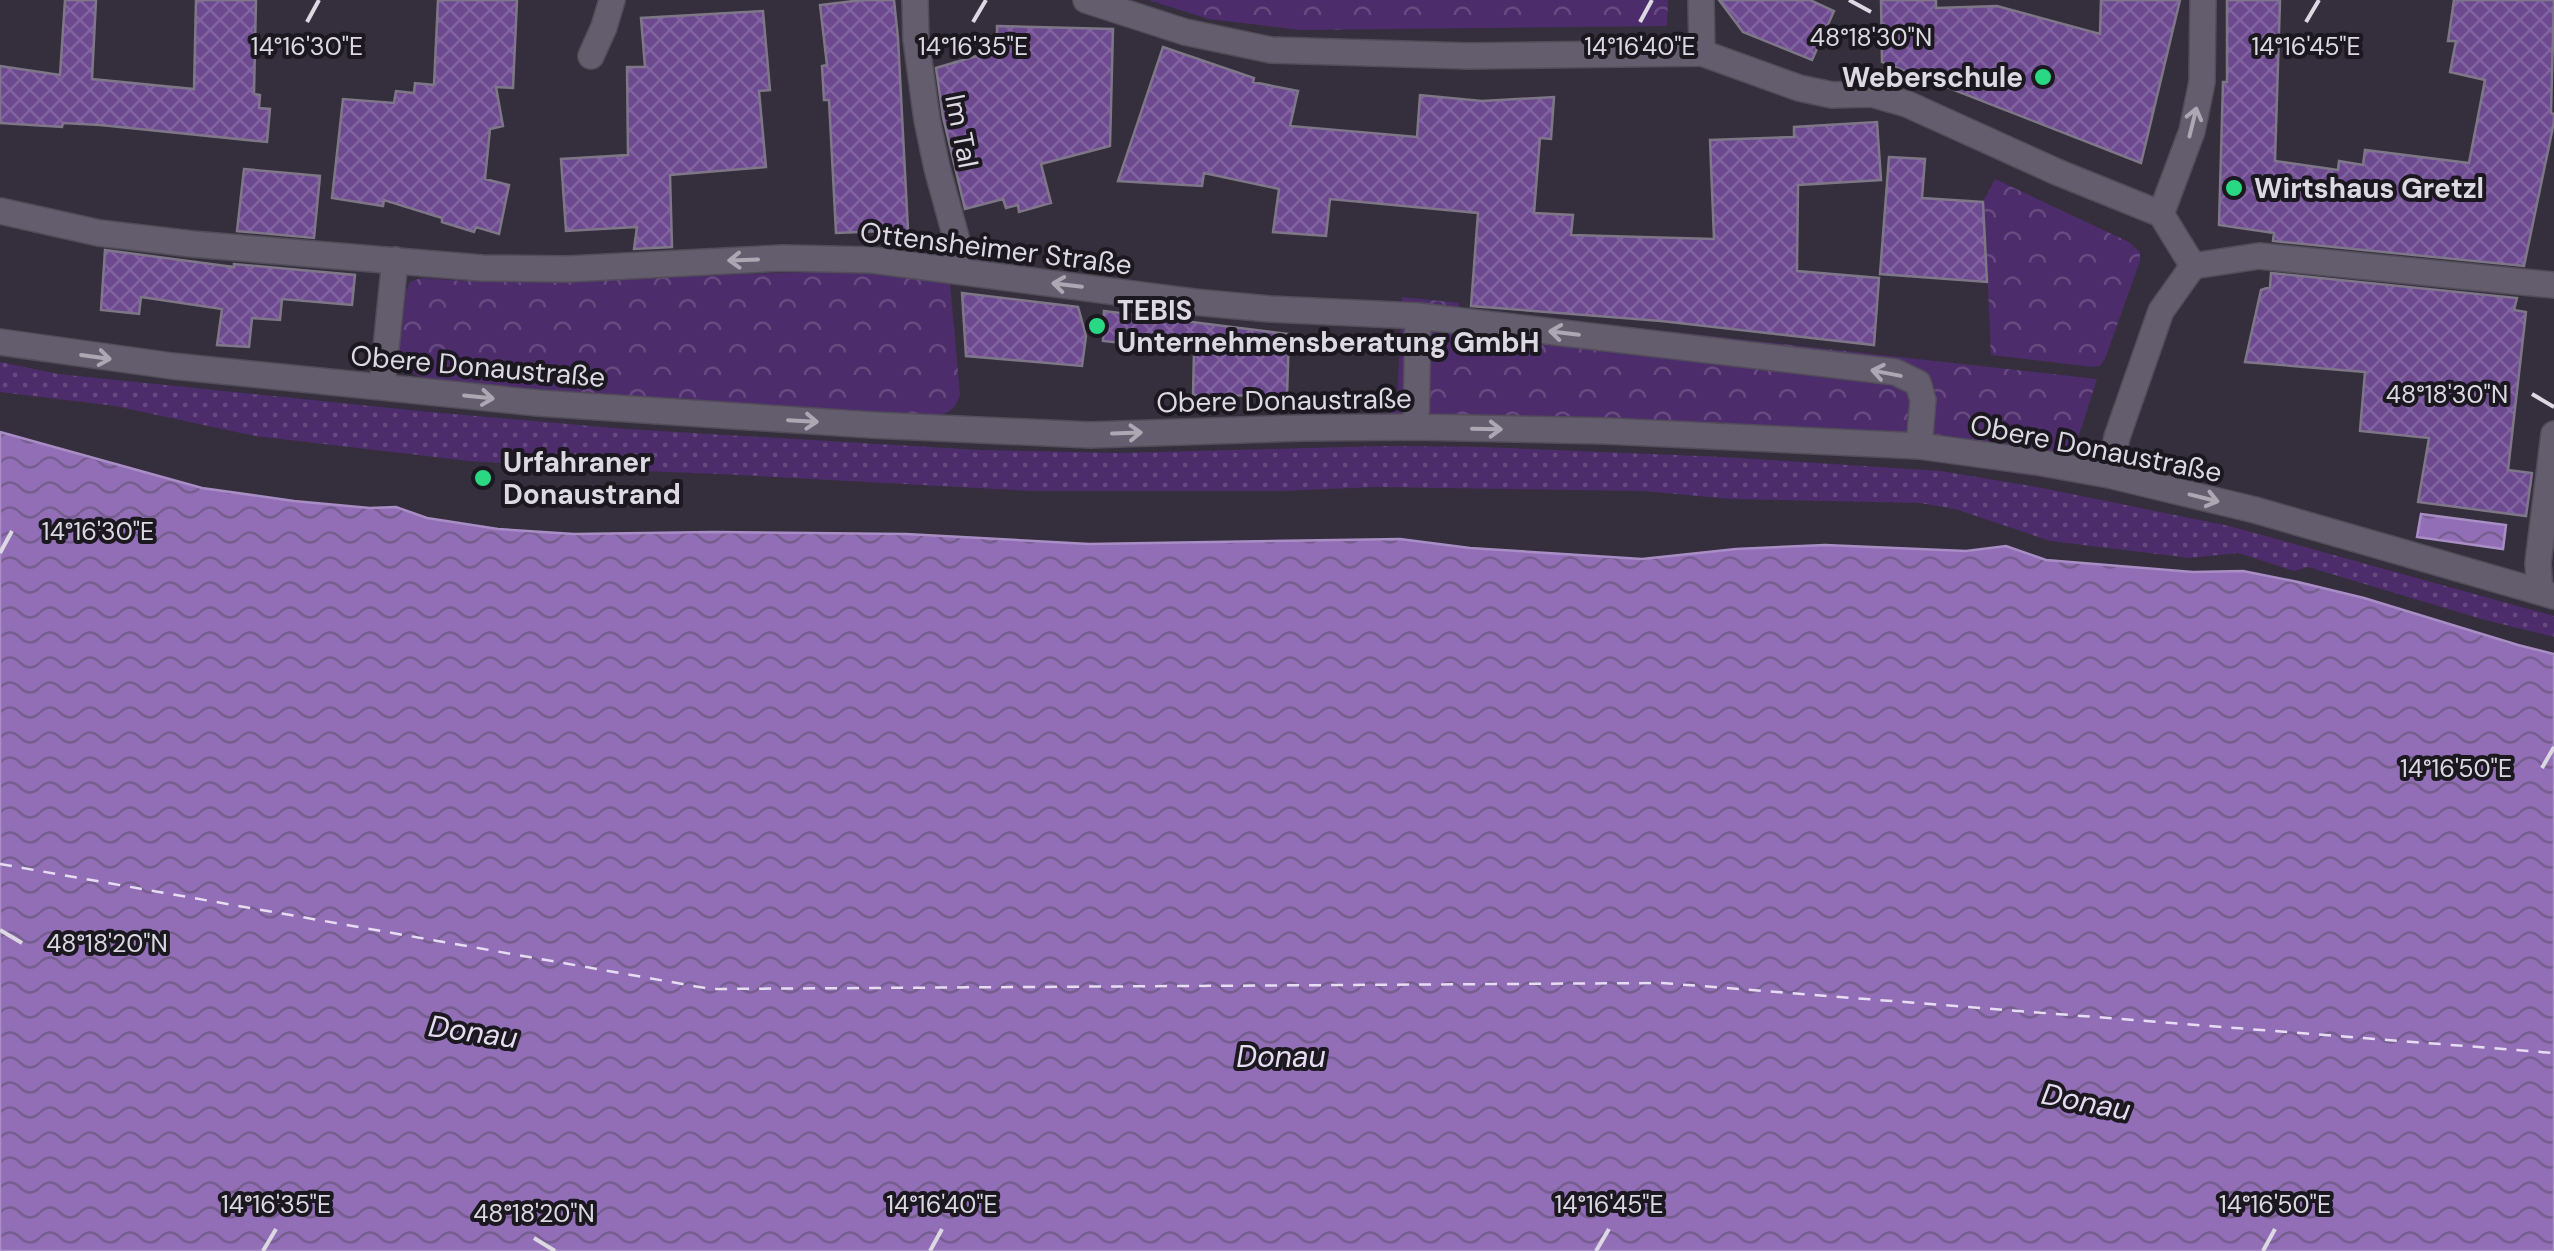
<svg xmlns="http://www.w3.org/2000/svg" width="2554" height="1251" font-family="'DM Sans',sans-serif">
<defs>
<pattern id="grass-dots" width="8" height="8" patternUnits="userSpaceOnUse" patternTransform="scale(2.5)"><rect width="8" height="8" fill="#4d2c6b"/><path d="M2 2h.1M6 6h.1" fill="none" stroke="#664a80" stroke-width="1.8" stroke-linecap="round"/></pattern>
<pattern id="forest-crowns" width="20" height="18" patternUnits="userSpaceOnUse" patternTransform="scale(2.5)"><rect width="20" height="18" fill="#4d2c6b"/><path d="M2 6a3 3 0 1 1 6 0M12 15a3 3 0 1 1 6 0" fill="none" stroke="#664a80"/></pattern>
<pattern id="water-waves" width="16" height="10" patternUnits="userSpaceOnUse" patternTransform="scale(2.5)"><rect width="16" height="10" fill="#926eb7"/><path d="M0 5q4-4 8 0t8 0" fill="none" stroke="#765e8f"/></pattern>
<pattern id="building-cross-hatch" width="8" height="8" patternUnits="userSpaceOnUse" patternTransform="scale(2.5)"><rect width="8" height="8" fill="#6d4a90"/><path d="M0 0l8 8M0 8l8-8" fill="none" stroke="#81649f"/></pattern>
</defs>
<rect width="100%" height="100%" fill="#352e3d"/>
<path fill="url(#grass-dots)" d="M 0,362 L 58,374 L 419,411 L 626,429 L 979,450 L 1120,453 L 1388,446 L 1482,447 L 1724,457 L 1941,471 L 2037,487 L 2229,526 L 2554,616 L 2554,637 L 2485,620 L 2308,567 L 2294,571 L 2238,553 L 2190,558 L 2050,541 L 1955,509 L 1920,503 L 1731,499 L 1643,491 L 1375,487 L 1283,491 L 1031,491 L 721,474 L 587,469 L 469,461 L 255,436 L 115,406 L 0,392 Z"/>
<path fill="url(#forest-crowns)" d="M 1148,0 L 1668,0 L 1667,26 L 1300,30 L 1209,19 Z
M 1995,179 L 2129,242 L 2140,252 L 2140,261 L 2105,359 L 2100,366 L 2092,367 L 1991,355 L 1984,200 Z
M 873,270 L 950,283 L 960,395 C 956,407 951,412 940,415 C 770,408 600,395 431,382 L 405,369 L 398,360 L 406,291 L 410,282 L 421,278 L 464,281 L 532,281 Z
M 1402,297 L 1459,303 L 1459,308 L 2097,379 L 2074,451 L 2069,481 L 1884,454 L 1389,415 L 1397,402 Z"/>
<path fill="url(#water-waves)" stroke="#a88ec4" stroke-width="2.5" d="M 0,432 L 202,488 L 294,501 L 370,508 L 396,507 L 427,518 L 498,529 L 574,534 L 713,532 L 906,534 L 1089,544 L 1400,539 L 1470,548 L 1642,559 L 1736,549 L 1825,545 L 1966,551 L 2006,546 L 2046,560 L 2193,572 L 2243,571 L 2298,582 L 2364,598 L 2518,645 L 2554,654 L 2554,1251 L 0,1251 Z
M 2421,514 L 2506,525 L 2503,549 L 2417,537 Z"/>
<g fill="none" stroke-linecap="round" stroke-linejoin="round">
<path stroke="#e6ddf2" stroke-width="2.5" stroke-dasharray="12 10" stroke-linecap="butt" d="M 0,864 L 711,989 L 1662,983 L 2554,1053"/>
</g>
<path fill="url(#building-cross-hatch)" stroke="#7e7788" stroke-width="2.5" d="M 65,0 L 96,0 L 92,79 L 194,89 L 196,0 L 256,0 L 254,94 L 260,95 L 259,108 L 270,109 L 267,142 L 100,125 L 63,123 L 62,127 L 0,123 L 0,66 L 60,75 Z
M 438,0 L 517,0 L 513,88 L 496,87 L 503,126 L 490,129 L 485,179 L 509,185 L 499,234 L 476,227 L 474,232 L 442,222 L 442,218 L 384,200 L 383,206 L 332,198 L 343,99 L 394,103 L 396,91 L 414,93 L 415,83 L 434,85 Z
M 862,0 L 894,0 L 898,38 L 908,230 L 836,233 L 829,100 L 824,100 L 822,66 L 827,65 L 820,5 Z
M 1719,0 L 1810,0 L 1834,11 L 1812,60 L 1743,32 Z
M 1881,0 L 1936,0 L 1936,8 L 1997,6 L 2100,34 L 2101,0 L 2180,0 L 2141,163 L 1882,62 Z
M 2227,0 L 2280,0 L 2275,161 L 2338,170 L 2339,161 L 2363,165 L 2365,150 L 2469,163 L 2485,80 L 2450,72 L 2456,41 L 2448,41 L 2454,0 L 2554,0 L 2551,113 L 2554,114 L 2554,122 L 2524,266 L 2273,241 L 2274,233 L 2219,225 L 2223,82 L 2227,82 Z
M 763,11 L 770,90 L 759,91 L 766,167 L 670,175 L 672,247 L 634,249 L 637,227 L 566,231 L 561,159 L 628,155 L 627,67 L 645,67 L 641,18 Z
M 997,26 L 1113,29 L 1110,146 L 1041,164 L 1051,203 L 1019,212 L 1018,205 L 1006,208 L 1003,199 L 965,209 L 943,117 L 936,68 L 997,50 Z
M 1163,47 L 1254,78 L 1253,82 L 1298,91 L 1290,126 L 1417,137 L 1420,95 L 1482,101 L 1554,97 L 1551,139 L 1540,138 L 1534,213 L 1573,215 L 1571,235 L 1714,239 L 1710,140 L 1794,137 L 1794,127 L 1877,122 L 1881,180 L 1798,185 L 1797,271 L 1879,278 L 1874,345 L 1661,321 L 1471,306 L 1478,213 L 1330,199 L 1326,236 L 1273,232 L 1279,189 L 1204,173 L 1202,186 L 1118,181 Z
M 1889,157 L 1925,159 L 1922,198 L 1983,202 L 1987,282 L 1880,274 Z
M 244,169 L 320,176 L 314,238 L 237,231 Z
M 105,250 L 234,267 L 234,264 L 355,275 L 352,305 L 282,299 L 280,320 L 252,318 L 249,347 L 217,345 L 222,309 L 141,297 L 139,314 L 101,310 Z
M 2271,273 L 2517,298 L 2514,310 L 2526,312 L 2508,470 L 2532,473 L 2526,516 L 2418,502 L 2429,438 L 2360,431 L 2365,372 L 2245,362 L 2261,290 L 2270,287 Z
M 962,293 L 1078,307 L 1086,336 L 1082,366 L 966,356 Z
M 1104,311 L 1289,334 L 1287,396 L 1193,395 L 1194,351 L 1103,341 Z"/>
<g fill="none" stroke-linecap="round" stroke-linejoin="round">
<defs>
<path id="minor" d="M 915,0 L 916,39 L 927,120 L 937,168 L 957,241 L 955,271
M 1086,0 L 1185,32 L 1271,50 L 1469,56 L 1702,53 L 1799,88 L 1832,95 L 1872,94 L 1907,104 L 2057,172 L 2161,214 L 2193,266
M 1701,0 L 1702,53
M 591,56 L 604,27 L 612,0
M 0,211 L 99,233 L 192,244 L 482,268 L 568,269 L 783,258 L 872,260 L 1194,302 L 1270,309 L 1418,316 L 1895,372 L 1918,383 L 1923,400 L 1919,446
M 2161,214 L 2192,131 L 2202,82 L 2203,0
M 0,342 L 172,366 L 538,403 L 872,425 L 1090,435 L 1303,428 L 1416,427 L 1606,431 L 1919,446 L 2037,462 L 2109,475 L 2255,510 L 2554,596
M 382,387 L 395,260
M 1416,427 L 1418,316
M 2109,475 L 2117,437 L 2161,311 L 2193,266 L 2259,256 L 2554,285
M 2540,592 L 2538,563 L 2554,434"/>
</defs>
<use href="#minor" stroke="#524d59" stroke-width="28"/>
<use href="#minor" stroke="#645d6d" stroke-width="25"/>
</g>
<defs><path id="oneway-shaft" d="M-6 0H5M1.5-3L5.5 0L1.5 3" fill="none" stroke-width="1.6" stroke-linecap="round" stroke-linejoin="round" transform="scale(2.5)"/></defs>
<g stroke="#ada7b4">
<use href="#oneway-shaft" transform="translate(2193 122) rotate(-76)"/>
<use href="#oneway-shaft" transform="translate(743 260) rotate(178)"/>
<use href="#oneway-shaft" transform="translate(1067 285) rotate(-173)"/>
<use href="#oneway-shaft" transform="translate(1564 333) rotate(-173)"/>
<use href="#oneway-shaft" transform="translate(96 357) rotate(8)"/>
<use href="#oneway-shaft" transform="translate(1886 373) rotate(-169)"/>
<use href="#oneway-shaft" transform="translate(479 397) rotate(6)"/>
<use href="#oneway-shaft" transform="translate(803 421) rotate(3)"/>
<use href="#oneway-shaft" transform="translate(1487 429) rotate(1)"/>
<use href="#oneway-shaft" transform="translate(1127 433) rotate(-2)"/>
<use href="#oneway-shaft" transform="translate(2204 498) rotate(14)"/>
</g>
<path fill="none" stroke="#ddd9e3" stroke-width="4" d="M 1849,0 L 1871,12M 307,22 L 319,0M 973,22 L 986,0M 1640,22 L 1652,0M 2306,22 L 2319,0M 2532,394 L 2554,407M 0,553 L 12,531M 2542,768 L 2554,747M 0,930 L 22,943M 534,1238 L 555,1251M 263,1251 L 276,1229M 930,1251 L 942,1229M 1596,1251 L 1609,1229M 2263,1251 L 2275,1229"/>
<g fill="#2ad884" stroke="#1b181f" stroke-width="4">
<circle cx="2043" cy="77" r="10"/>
<circle cx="2234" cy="188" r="10"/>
<circle cx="1097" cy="326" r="10"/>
<circle cx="483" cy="478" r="10"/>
</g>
<g text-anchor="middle" stroke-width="8" stroke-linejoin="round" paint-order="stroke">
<g font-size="28" font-weight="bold" fill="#ddd9e3" stroke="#1b181f" text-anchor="start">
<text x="2023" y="87" text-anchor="end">Weberschule</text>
<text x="2254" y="198">Wirtshaus Gretzl</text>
<text x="1117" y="320">TEBIS<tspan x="1117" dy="32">Unternehmensberatung GmbH</tspan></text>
<text x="503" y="472">Urfahraner<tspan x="503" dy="32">Donaustrand</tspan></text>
</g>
<g font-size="28" fill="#ddd9e3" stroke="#1b181f">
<text transform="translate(962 131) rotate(79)" y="10">Im Tal</text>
<text transform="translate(996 248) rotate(7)" y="10">Ottensheimer Straße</text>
<text transform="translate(478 366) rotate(5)" y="10">Obere Donaustraße</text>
<text transform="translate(1284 400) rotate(-1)" y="10">Obere Donaustraße</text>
<text transform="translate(2096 448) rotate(11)" y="10">Obere Donaustraße</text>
</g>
<g font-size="30" font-style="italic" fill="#e6ddf2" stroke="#1b181f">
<text transform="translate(473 1032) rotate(8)" y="10">Donau</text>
<text x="1281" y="1067">Donau</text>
<text transform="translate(2086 1102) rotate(11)" y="10">Donau</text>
</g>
</g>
<g font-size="25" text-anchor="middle" fill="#ddd9e3" stroke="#1b181f" stroke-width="8" stroke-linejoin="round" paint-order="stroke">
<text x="1871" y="46">48°18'30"N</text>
<text x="307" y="55">14°16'30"E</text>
<text x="973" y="55">14°16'35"E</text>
<text x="1640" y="55">14°16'40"E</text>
<text x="2306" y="55">14°16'45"E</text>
<text x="2447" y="403">48°18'30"N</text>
<text x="98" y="540">14°16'30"E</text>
<text x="2456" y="777">14°16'50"E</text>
<text x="107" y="952">48°18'20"N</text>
<text x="276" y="1213">14°16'35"E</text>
<text x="942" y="1213">14°16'40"E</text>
<text x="1609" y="1213">14°16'45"E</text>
<text x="2275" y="1213">14°16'50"E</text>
<text x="534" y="1222">48°18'20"N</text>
</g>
</svg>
